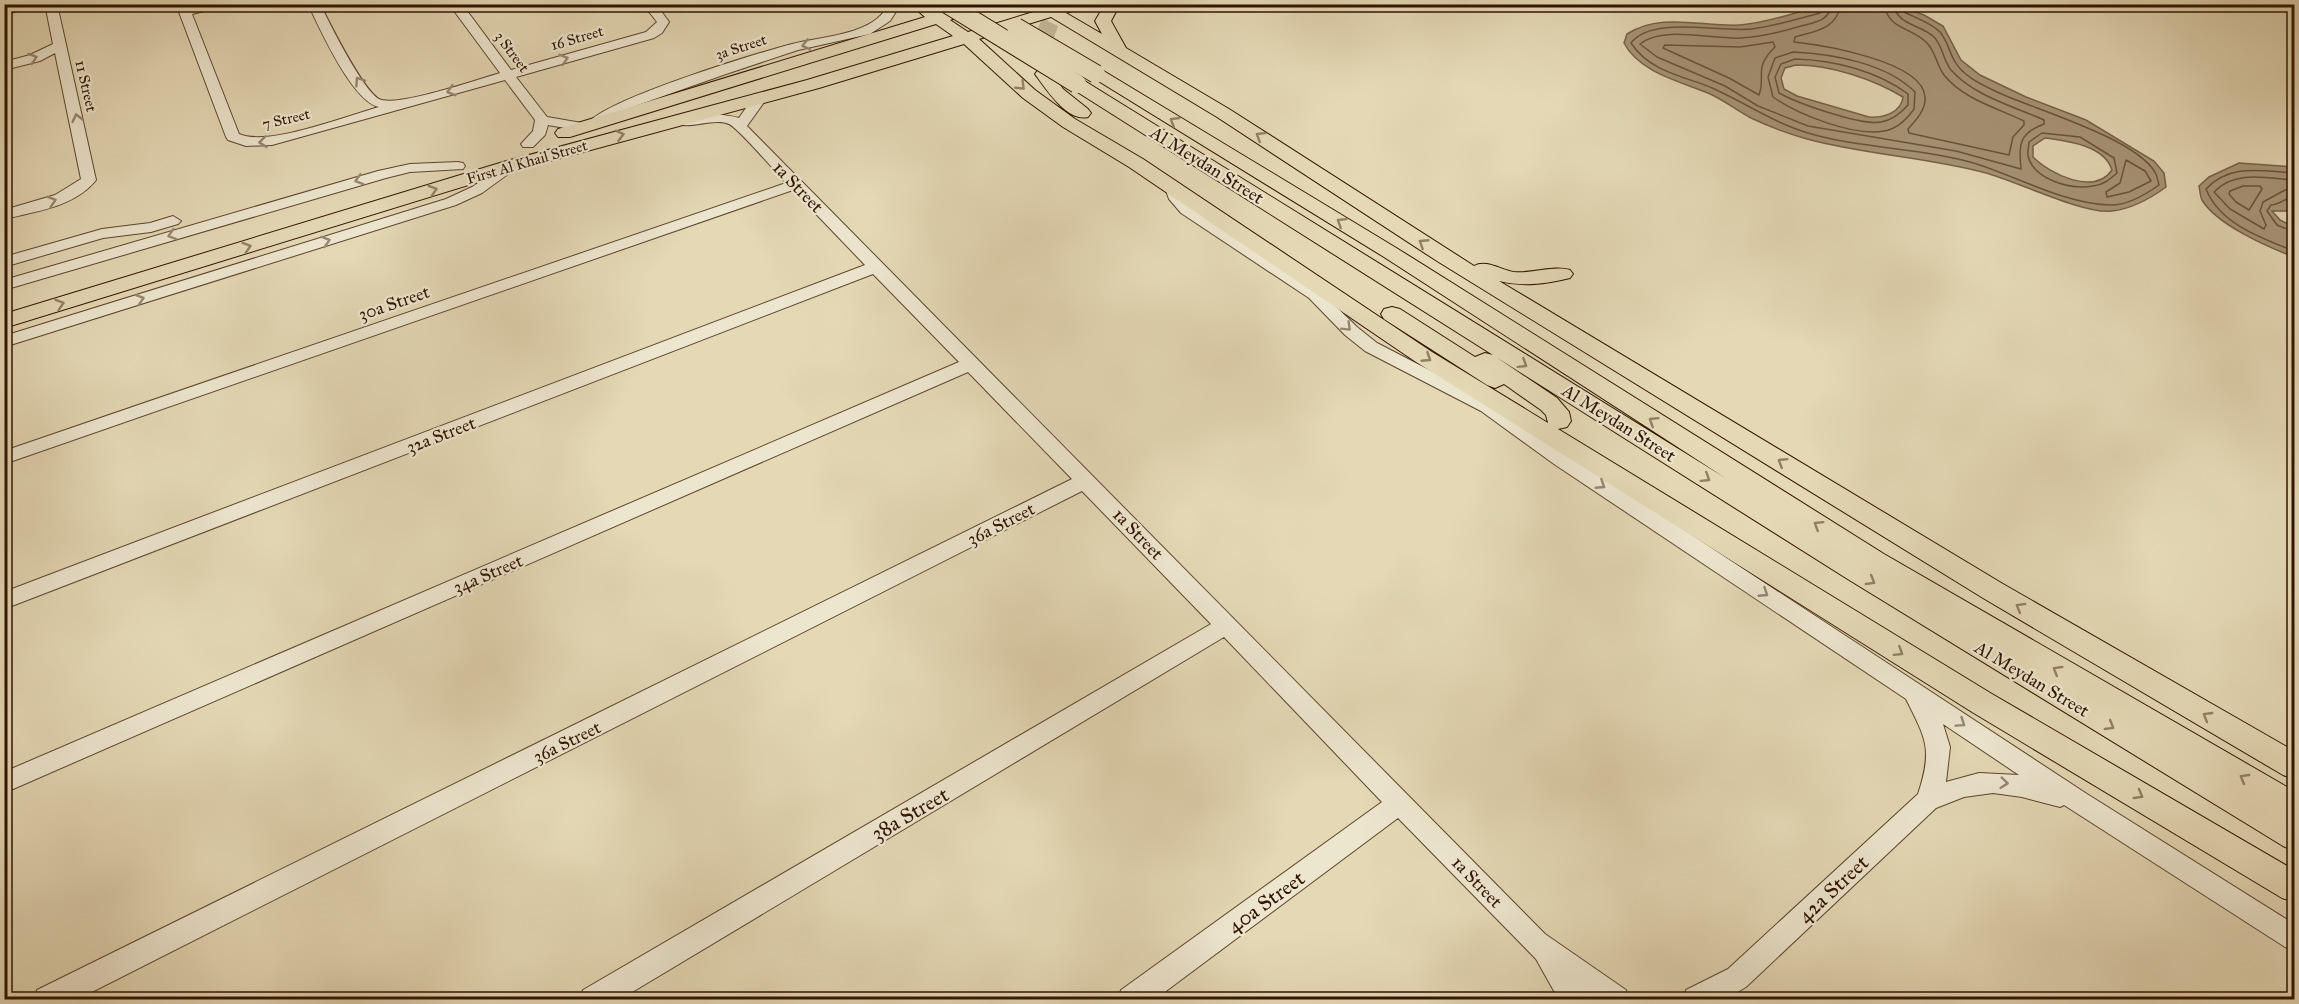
<svg xmlns="http://www.w3.org/2000/svg" width="2299" height="1004" font-family="'IM FELL Great Primer',serif">
<rect width="100%" height="100%" fill="#e4d8b5"/>
<filter id="stains"><feTurbulence type="fractalNoise" baseFrequency=".00333" numOctaves="4"/><feColorMatrix values="0 0 0 0 .2 0 0 0 0 .09 0 0 0 0 .02 0 0 0 .5 -.17"/></filter>
<radialGradient id="worn" r=".72"><stop offset=".6" stop-color="#630" stop-opacity="0"/><stop offset="1" stop-color="#630" stop-opacity=".3"/></radialGradient>
<path fill="#a79578" stroke="#786148" stroke-width="1.5" fill-rule="evenodd" d="M 1896,5 L 1924,15 L 1943,26 L 1961,60 L 1980,75 L 2026,97 L 2086,120 L 2154,161 L 2164,173 L 2166,187 C 2151,198 2131,209 2112,211 C 2085,215 2016,181 1986,173 C 1927,157 1866,155 1807,139 C 1789,134 1768,126 1751,118 C 1736,110 1724,100 1708,93 C 1679,81 1639,72 1624,43 L 1627,34 C 1661,12 1702,27 1740,25 C 1770,23 1797,11 1826,5 C 1848,1 1873,4 1896,5 ZM 1796,65 C 1831,65 1873,79 1903,97 C 1901,113 1883,118 1869,117 L 1797,96 L 1784,89 L 1781,78 L 1785,68 ZM 2045,138 C 2067,141 2104,145 2112,170 C 2094,196 2050,174 2033,157 L 2033,146 Z
M 2239,163 L 2294,167 L 2294,203 L 2288,203 L 2290,207 L 2287,211 L 2272,211 L 2280,220 L 2294,227 L 2294,257 C 2268,247 2217,225 2202,200 C 2200,196 2200,190 2199,186 L 2209,177 Z"/>
<g fill="none" stroke-linecap="round" stroke-linejoin="round">
<path stroke="#6c543c" stroke-width="1.5" d="M 1824,4 L 1820,13 C 1798,19 1775,26 1752,29 C 1720,33 1652,15 1631,43 C 1648,69 1677,75 1705,85 C 1740,99 1771,122 1808,133 C 1861,149 1917,147 1970,162 C 2015,175 2061,203 2109,205 C 2127,206 2145,195 2159,185 C 2158,181 2157,176 2155,172 C 2133,137 2036,110 1997,92 C 1982,85 1962,76 1954,60 C 1949,51 1947,40 1940,32 C 1930,22 1916,18 1904,12 L 1901,4
M 1832,4 C 1829,21 1816,22 1801,26 C 1781,32 1761,37 1741,38 C 1713,40 1663,25 1640,44 L 1657,57 L 1725,86 L 1758,106 L 1808,126 L 1956,151 L 2021,169 C 2019,145 2018,134 2044,124 L 2044,120 C 2013,106 1974,96 1951,70 C 1943,61 1943,46 1934,37 C 1920,24 1898,26 1893,4
M 1841,4 C 1837,29 1816,31 1795,37 L 1794,42 C 1822,45 1923,61 1925,97 C 1926,110 1916,120 1908,129 L 1909,133 L 2009,155 L 2013,137 L 2024,125 L 2024,121 C 1997,108 1963,99 1944,75 C 1936,65 1936,51 1926,42 C 1910,27 1888,29 1884,4
M 1773,42 L 1775,47 C 1753,68 1766,76 1759,95 L 1729,78 L 1663,48 L 1665,45 L 1740,47 Z
M 1793,52 C 1833,54 1886,63 1915,92 L 1914,109 C 1907,119 1897,129 1884,131 C 1854,137 1797,114 1773,97 L 1768,77 L 1775,58 Z
M 1795,59 C 1834,60 1877,71 1908,94 L 1908,105 C 1901,113 1893,120 1881,122 C 1861,126 1797,103 1779,93 L 1775,77 L 1781,64 Z
M 2042,133 L 2080,137 L 2114,158 L 2117,173 C 2109,180 2103,185 2093,186 C 2071,190 2034,180 2028,156 C 2027,152 2029,146 2029,142 Z
M 2126,160 L 2145,171 L 2151,181 L 2129,192 L 2107,197 L 2106,192 L 2120,183 Z
M 2294,173 C 2262,171 2230,163 2206,189 C 2220,224 2261,238 2294,251
M 2294,180 C 2266,178 2235,170 2214,192 L 2230,209 L 2264,229 L 2266,225 L 2260,211 L 2263,202 L 2285,190 L 2294,189
M 2243,186 L 2260,186 L 2262,189 L 2249,210 L 2236,202 L 2229,194 L 2230,191 Z
M 2294,197 C 2285,198 2281,204 2271,205 L 2267,211 L 2277,225 L 2294,232"/>
<path stroke="#c0b191" stroke-width="18" stroke-dasharray="18 9" stroke-linecap="butt" d="M 1044,66 C 1042,40 1045,24 1063,4"/>
<defs>
<path id="minor" d="M 17,4 L 41,4 L 4,15 L 4,7 Z
M 45,4 L 57,4 L 96,180 C 76,206 35,212 4,219 L 4,210 L 55,195 L 81,179 L 55,53 L 40,61 L 4,70 L 4,62 L 30,55 L 53,44 Z
M 176,4 L 188,4 L 189,8 L 206,4 L 234,4 L 192,14 L 239,134 C 267,147 347,116 379,107 C 352,101 320,29 308,4 L 320,4 C 330,24 362,89 379,99 C 396,108 479,79 500,73 L 449,4 L 462,4 L 511,70 L 646,32 L 657,22 L 643,4 L 656,4 L 669,22 L 662,33 L 654,38 L 516,77 L 547,117 L 582,123 L 589,127 L 582,131 L 548,125 L 545,135 L 533,147 L 523,147 L 521,144 L 533,131 L 535,120 L 505,80 L 272,145 L 246,146 L 228,140 L 226,137 Z
M 884,4 L 896,4 L 897,10 L 890,21 L 870,34 L 798,50 L 726,74 L 635,106 L 600,126 L 590,126 L 588,123 C 609,98 755,54 792,44 C 819,37 869,35 885,10 Z
M 760,94 L 767,98 L 747,126 L 1545,934 L 1626,990 L 1629,1000 L 1591,1000 L 1587,997 L 1588,1000 L 1559,1000 L 1536,959 L 1398,818 L 1154,1000 L 1118,1000 L 1121,990 L 1382,802 L 1224,637 L 619,1000 L 580,1000 L 583,990 L 1211,624 L 1082,491 L 76,1000 L 34,1000 L 37,990 L 1072,479 L 968,372 L 4,793 L 4,772 L 959,362 L 873,274 L 4,609 L 4,592 L 865,265 L 793,190 L 4,464 L 4,451 L 786,183 C 776,172 738,128 729,124 C 713,117 684,132 673,121 C 684,110 724,114 739,118 L 752,99 Z
M 458,162 L 463,163 L 465,166 L 463,169 L 410,172 L 386,178 L 4,290 L 4,280 L 378,171 L 410,164 Z
M 510,162 L 515,163 L 517,166 L 515,169 L 482,193 L 456,205 L 4,347 L 4,336 L 446,199 L 472,187 Z
M 1172,184 L 1177,185 L 1183,198 L 1191,207 L 1321,292 L 1357,327 L 1377,343 L 1493,403 L 1568,454 L 2087,794 L 2294,924 L 2294,950 L 2285,947 L 2064,805 L 2060,807 L 2022,797 L 1993,793 L 1964,797 L 1936,808 L 1746,987 L 1724,1000 L 1683,1000 L 1686,990 L 1728,969 L 1918,794 C 1933,749 1926,739 1906,699 L 1554,464 L 1481,411 L 1365,351 L 1345,335 L 1309,298 L 1181,213 L 1169,199 L 1165,188 ZM 1943,724 L 2019,775 L 1979,773 L 1946,782 L 1950,747 Z
M 173,216 L 181,221 L 178,224 L 151,232 L 103,238 L 4,267 L 4,257 L 102,229 L 150,223 Z"/>
<path id="major" d="M 910,4 L 928,4 L 940,12 L 966,4 L 991,4 L 990,7 L 950,20 L 968,32 L 1040,10 L 1033,4 L 1085,4 L 1084,7 L 1066,13 L 1102,34 L 1095,21 L 1105,4 L 1120,4 L 1111,21 L 1126,48 L 1229,109 L 1474,266 C 1486,259 1501,270 1514,272 C 1533,274 1553,265 1570,270 L 1573,274 L 1570,278 C 1546,284 1524,287 1499,281 L 2003,584 L 2294,751 L 2294,779 L 2283,775 L 1983,598 L 1437,261 L 1217,117 L 1051,17 L 979,39 L 1035,90 L 1075,119 L 1143,159 L 1432,352 L 1548,423 L 1546,415 L 1541,410 L 1504,384 L 1495,388 L 1487,385 L 1384,319 L 1381,314 L 1384,309 L 1392,307 L 1400,309 L 1475,357 L 1485,353 L 1493,355 L 1071,88 L 1068,84 L 1071,80 L 1083,80 L 1727,479 L 1384,257 L 1087,74 L 1090,70 L 1102,70 L 1398,249 L 1884,554 L 2294,791 L 2294,851 L 2283,846 L 1846,578 L 1496,357 L 1557,398 L 1569,412 L 1571,421 L 1567,427 L 1558,429 L 1992,694 L 2294,870 L 2294,902 L 2282,898 L 1972,712 L 1416,362 L 1129,167 L 1063,127 L 1023,98 L 964,44 L 819,88 L 517,170 L 4,328 L 4,314 L 503,162 L 807,80 L 953,36 L 936,24 L 570,137 L 558,137 L 555,133 L 558,129 L 925,17 Z
M 1044,69 L 1050,70 L 1063,89 L 1088,109 L 1091,113 L 1088,117 C 1067,122 1046,89 1035,74 L 1038,70 Z"/>
</defs>
<use href="#minor" stroke="#5e442e" stroke-width="2"/>
<use href="#major" stroke="#311301" stroke-width="2"/>
<use href="#minor" fill="#ede6cf" fill-rule="evenodd"/>
<use href="#major" fill="#e4d8b5" fill-rule="evenodd"/>
<defs>
<path id="major-bridge" d="M 947,4 L 1077,84
M 1016,27 L 1096,74"/>
</defs>
<use href="#major-bridge" stroke="#311301" stroke-width="20" stroke-linecap="butt"/>
<use href="#major-bridge" stroke="#e4d8b5" stroke-width="18"/>
</g>
<defs><path id="oneway-chevron" d="M-2-3.5L2.5 0L-2 3.5" fill="none" stroke-width="1.6" stroke-linecap="round" stroke-linejoin="round" transform="scale(1.5)"/></defs>
<g stroke="#988772">
<use href="#oneway-chevron" transform="translate(806 45) rotate(167)"/>
<use href="#oneway-chevron" transform="translate(33 58) rotate(-18)"/>
<use href="#oneway-chevron" transform="translate(564 59) rotate(-16)"/>
<use href="#oneway-chevron" transform="translate(359 81) rotate(-124)"/>
<use href="#oneway-chevron" transform="translate(451 91) rotate(164)"/>
<use href="#oneway-chevron" transform="translate(77 118) rotate(-103)"/>
<use href="#oneway-chevron" transform="translate(263 142) rotate(174)"/>
<use href="#oneway-chevron" transform="translate(359 180) rotate(164)"/>
<use href="#oneway-chevron" transform="translate(52 201) rotate(-17)"/>
<use href="#oneway-chevron" transform="translate(172 235) rotate(163)"/>
<use href="#oneway-chevron" transform="translate(326 241) rotate(-17)"/>
<use href="#oneway-chevron" transform="translate(140 299) rotate(-18)"/>
<use href="#oneway-chevron" transform="translate(1347 327) rotate(45)"/>
<use href="#oneway-chevron" transform="translate(1601 485) rotate(33)"/>
<use href="#oneway-chevron" transform="translate(1764 593) rotate(33)"/>
<use href="#oneway-chevron" transform="translate(1961 723) rotate(34)"/>
<use href="#oneway-chevron" transform="translate(2004 783) rotate(6)"/>
</g>
<g stroke="#937f64">
<use href="#oneway-chevron" transform="translate(1021 86) rotate(44)"/>
<use href="#oneway-chevron" transform="translate(1174 121) rotate(-149)"/>
<use href="#oneway-chevron" transform="translate(620 135) rotate(-15)"/>
<use href="#oneway-chevron" transform="translate(1260 136) rotate(-148)"/>
<use href="#oneway-chevron" transform="translate(433 190) rotate(-17)"/>
<use href="#oneway-chevron" transform="translate(1341 222) rotate(-148)"/>
<use href="#oneway-chevron" transform="translate(1423 243) rotate(-147)"/>
<use href="#oneway-chevron" transform="translate(247 247) rotate(-17)"/>
<use href="#oneway-chevron" transform="translate(60 304) rotate(-17)"/>
<use href="#oneway-chevron" transform="translate(1427 358) rotate(33)"/>
<use href="#oneway-chevron" transform="translate(1523 364) rotate(32)"/>
<use href="#oneway-chevron" transform="translate(1653 421) rotate(-148)"/>
<use href="#oneway-chevron" transform="translate(1782 462) rotate(-148)"/>
<use href="#oneway-chevron" transform="translate(1706 478) rotate(32)"/>
<use href="#oneway-chevron" transform="translate(1818 525) rotate(-148)"/>
<use href="#oneway-chevron" transform="translate(1871 581) rotate(31)"/>
<use href="#oneway-chevron" transform="translate(2020 607) rotate(-150)"/>
<use href="#oneway-chevron" transform="translate(1899 652) rotate(32)"/>
<use href="#oneway-chevron" transform="translate(2057 670) rotate(-149)"/>
<use href="#oneway-chevron" transform="translate(2207 716) rotate(-150)"/>
<use href="#oneway-chevron" transform="translate(2110 726) rotate(31)"/>
<use href="#oneway-chevron" transform="translate(2244 778) rotate(-150)"/>
<use href="#oneway-chevron" transform="translate(2139 795) rotate(30)"/>
</g>
<g text-anchor="middle" stroke-width="4.5" stroke-linejoin="round" paint-order="stroke">
<g font-size="15" fill="#311301" stroke="#ede6cf">
<text transform="translate(577 38) rotate(-16)" y="5">16 Street</text>
<text transform="translate(741 47) rotate(-18)" y="5">3a Street</text>
<text transform="translate(512 52) rotate(53)" y="5">3 Street</text>
<text transform="translate(86 86) rotate(77)" y="5">11 Street</text>
<text transform="translate(286 119) rotate(-13)" y="5">7 Street</text>
<text transform="translate(527 162) rotate(-16)" y="5">First Al Khail Street</text>
</g>
<g font-size="18" fill="#311301" stroke="#ede6cf">
<text transform="translate(1207 165) rotate(32)" y="6">Al Meydan Street</text>
<text transform="translate(798 187) rotate(46)" y="6">1a Street</text>
<text transform="translate(394 303) rotate(-19)" y="6">30a Street</text>
<text transform="translate(1619 423) rotate(32)" y="6">Al Meydan Street</text>
<text transform="translate(441 435) rotate(-21)" y="6">32a Street</text>
<text transform="translate(1001 524) rotate(-27)" y="6">36a Street</text>
<text transform="translate(1138 534) rotate(46)" y="6">1a Street</text>
<text transform="translate(488 574) rotate(-23)" y="6">34a Street</text>
<text transform="translate(2032 679) rotate(31)" y="6">Al Meydan Street</text>
<text transform="translate(567 742) rotate(-26)" y="6">36a Street</text>
<text transform="translate(1477 882) rotate(46)" y="6">1a Street</text>
</g>
<g font-size="21" fill="#311301" stroke="#ede6cf">
<text transform="translate(910 814) rotate(-30)" y="7">38a Street</text>
<text transform="translate(1833 889) rotate(-43)" y="7">42a Street</text>
<text transform="translate(1266 902) rotate(-36)" y="7">40a Street</text>
</g>
</g>
<rect width="2299" height="1004" fill="none" stroke="#e4d8b5" stroke-width="24"/>
<rect x="6" y="6" width="2287" height="992" fill="none" stroke="#311301" stroke-width="3"/>
<rect x="12" y="12" width="2275" height="980" fill="none" stroke="#311301" stroke-width="1.5"/>
<rect width="100%" height="100%" filter="url(#stains)"/>
<rect width="100%" height="100%" fill="url(#worn)"/>
</svg>
